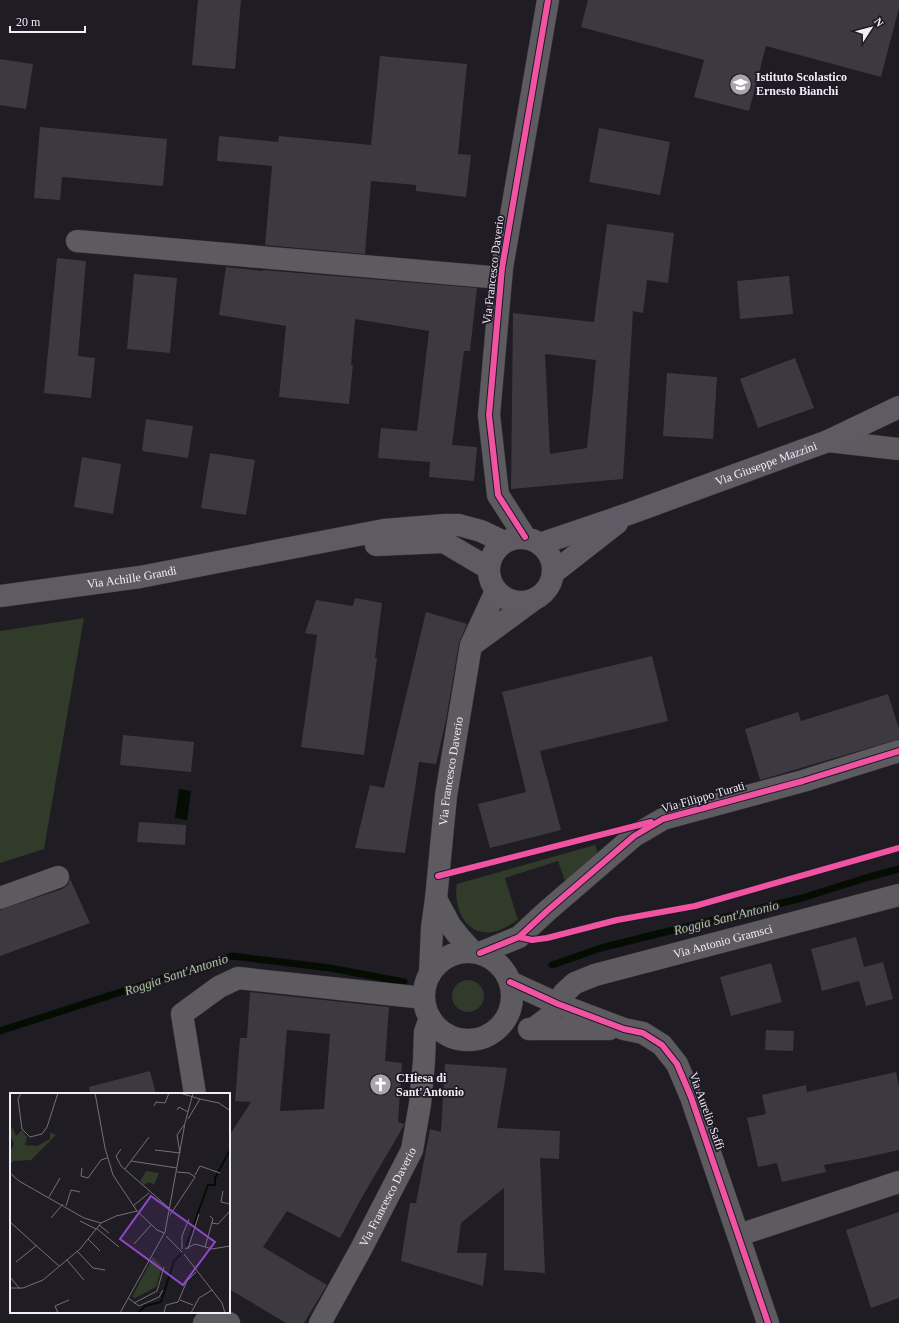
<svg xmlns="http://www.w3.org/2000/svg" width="899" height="1323" font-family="Georgia,serif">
<rect width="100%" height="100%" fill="#1f1c23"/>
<path fill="#303b2a" d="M 84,618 L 44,849 L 0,863 L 0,631 Z
M 595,845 L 599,858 L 565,881 L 558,861 L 505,878 L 518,920 C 511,924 501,931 493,932 C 465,937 453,907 457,884 Z
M452 996a16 16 0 1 1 32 0a16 16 0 1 1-32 0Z"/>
<path fill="#050d03" d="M 179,789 L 191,791 L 187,820 L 175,818 Z"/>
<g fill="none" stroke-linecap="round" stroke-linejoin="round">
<path stroke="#050d03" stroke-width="7" d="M 552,965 L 601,948 L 802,898 L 869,877 L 899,869
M 0,1031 L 232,956 L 330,968 L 404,982"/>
</g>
<path fill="#3d3941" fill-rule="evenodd" d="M 198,0 L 241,0 L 235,69 L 192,65 Z
M 588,0 L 899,0 L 899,8 L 881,77 L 766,46 L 749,111 L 694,97 L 704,60 L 581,27 Z
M 380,56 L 467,64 L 458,154 L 471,155 L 466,197 L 416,191 L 416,185 L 371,181 L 365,254 L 265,245 L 272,166 L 217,161 L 219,136 L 278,142 L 279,136 L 371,145 Z
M 0,59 L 33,64 L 26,109 L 0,105 Z
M 40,127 L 167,139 L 163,186 L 62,177 L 60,200 L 34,198 Z
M 599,128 L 670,142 L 660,195 L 589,182 Z
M 607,224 L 674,233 L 668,283 L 647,280 L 643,313 L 633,311 L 623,479 L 511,489 L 513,313 L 594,322 ZM 545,354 L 596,360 L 587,448 L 550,454 Z
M 57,258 L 86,261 L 78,356 L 95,358 L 91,398 L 44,393 Z
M 226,267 L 262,271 L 263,270 L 477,288 L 470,351 L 464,351 L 452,445 L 477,447 L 474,481 L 429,477 L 430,462 L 378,458 L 381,428 L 417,431 L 429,331 L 355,319 L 351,365 L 353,365 L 349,404 L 279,397 L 286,326 L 219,315 Z
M 134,274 L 177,278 L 170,353 L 127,349 Z
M 789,276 L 793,314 L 740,319 L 737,281 Z
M 795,358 L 814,408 L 758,428 L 740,379 Z
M 667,373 L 717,377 L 713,439 L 663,436 Z
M 146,419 L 193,426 L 188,458 L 142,451 Z
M 210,453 L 255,460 L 246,515 L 201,508 Z
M 82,457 L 121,464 L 113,514 L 74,507 Z
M 355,598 L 382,603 L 375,658 L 377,658 L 364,755 L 301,747 L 317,635 L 305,633 L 316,600 L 353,606 Z
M 426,612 L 467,624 L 459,643 L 446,720 L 436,764 L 419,762 L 405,853 L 355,848 L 370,785 L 384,788 Z
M 652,656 L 668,721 L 540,751 L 561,830 L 490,848 L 478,804 L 526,792 L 502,692 Z
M 888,694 L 899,729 L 899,739 L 760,780 L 745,729 L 798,712 L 801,721 Z
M 123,735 L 194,742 L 191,772 L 120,765 Z
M 139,822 L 186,825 L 185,845 L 137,842 Z
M 70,879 L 90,923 L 0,956 L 0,910 L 62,889 L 68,885 Z
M 856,937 L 864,967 L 883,962 L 893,999 L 866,1006 L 859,981 L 822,991 L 811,949 Z
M 771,963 L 782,1002 L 731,1016 L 720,977 Z
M 250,992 L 389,1007 L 385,1061 L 402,1063 L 398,1122 L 404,1124 L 403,1127 L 361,1199 L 340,1238 L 287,1211 L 263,1247 L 327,1285 L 304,1323 L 286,1323 L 229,1289 L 229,1136 L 251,1102 L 235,1101 L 240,1038 L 247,1038 ZM 287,1030 L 330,1034 L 324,1109 L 280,1111 Z
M 766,1030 L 794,1031 L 793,1051 L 765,1050 Z
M 445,1064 L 507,1068 L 497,1128 L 560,1131 L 559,1159 L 540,1158 L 545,1273 L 504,1270 L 504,1188 L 461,1223 L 457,1253 L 487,1253 L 483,1286 L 401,1261 L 410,1203 L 416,1203 L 430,1129 L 441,1132 Z
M 150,1071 L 156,1094 L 90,1094 L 89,1087 Z
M 896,1072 L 899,1087 L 899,1150 L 863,1158 L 824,1165 L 826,1172 L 782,1182 L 777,1163 L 758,1167 L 747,1118 L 766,1114 L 762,1095 L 806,1085 L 807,1092 Z
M 899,1212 L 899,1298 L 871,1308 L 846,1230 Z"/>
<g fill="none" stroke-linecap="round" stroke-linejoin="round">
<defs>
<g id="minor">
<path d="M 77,241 L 501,278"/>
<path d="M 828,441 L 899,449"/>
<path d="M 525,537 L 498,495 L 489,415 L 502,268 L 548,0"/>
<path d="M 472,645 L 532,601"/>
<path d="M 0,898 L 58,877"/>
<path d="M 436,899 L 450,925 L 461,939 L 473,952"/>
<circle cx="468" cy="996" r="44"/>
<path d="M 480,953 L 519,937 L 547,911 L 634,836 L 663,819 L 803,781 L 899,751"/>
<path id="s1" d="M 430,974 L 432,928 L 436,899 L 446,796 L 471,645 L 496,591"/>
<path d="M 510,982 L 558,1004 L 624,1029 L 643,1033 L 662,1045 L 677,1064 L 691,1097 L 768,1323"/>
<path d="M 529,1029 L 609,1029"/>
<path id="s2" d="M 533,1029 L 549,1017 L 564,993 L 575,983 L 595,975 L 899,895"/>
<path d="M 195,1094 L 182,1014 L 219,987 L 238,978 L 424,998"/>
<path d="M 739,1235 L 899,1182"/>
<path d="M 204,1323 L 225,1321 L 229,1323"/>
<path id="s3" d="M 320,1323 L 361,1249 L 412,1150 L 420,1104 L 424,1061 L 425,1032 L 430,1018"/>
</g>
<g id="major">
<circle cx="521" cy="570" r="32"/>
<path id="s4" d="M 540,544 L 631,513 L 828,441 L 899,407"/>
<path d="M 376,545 L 444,542 L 488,568"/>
<path d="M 553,573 L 617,523"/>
<path id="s5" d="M 0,596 L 140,577 L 384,530 L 445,525 L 459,525 L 481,531 L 504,542"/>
</g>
</defs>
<use href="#minor" stroke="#3b393e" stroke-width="23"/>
<use href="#major" stroke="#3b393e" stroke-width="23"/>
<use href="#minor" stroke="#5d5a60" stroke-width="22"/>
<use href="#major" stroke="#605a65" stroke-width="22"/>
<defs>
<path id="cycleway" d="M 525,537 L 498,495 L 489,415 L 502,268 L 548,0
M 438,876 L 651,822
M 519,937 L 532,940 L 547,938 L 617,920 L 695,906 L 899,848
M 480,953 L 519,937 L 547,911 L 634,836 L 663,819 L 803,781 L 899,751
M 510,982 L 558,1004 L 624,1029 L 643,1033 L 662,1045 L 677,1064 L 691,1097 L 768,1323"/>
</defs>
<use href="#cycleway" stroke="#1f1926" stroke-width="8"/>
<use href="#cycleway" stroke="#f153a3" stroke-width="6"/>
</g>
<defs>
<symbol id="school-disc" viewBox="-11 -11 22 22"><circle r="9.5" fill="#a8a4ac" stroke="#1f1926"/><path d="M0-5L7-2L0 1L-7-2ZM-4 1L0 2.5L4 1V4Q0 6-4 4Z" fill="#fff"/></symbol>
<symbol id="church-disc" viewBox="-11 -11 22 22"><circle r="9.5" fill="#a8a4ac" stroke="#1f1926"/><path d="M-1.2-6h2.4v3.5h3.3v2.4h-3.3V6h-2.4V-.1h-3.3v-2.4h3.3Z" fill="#fff"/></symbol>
</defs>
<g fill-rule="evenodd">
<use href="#school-disc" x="728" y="72" width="25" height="25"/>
<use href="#church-disc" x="368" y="1072" width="25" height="25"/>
</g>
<g text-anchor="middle" stroke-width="3.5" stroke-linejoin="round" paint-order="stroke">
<g font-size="12" font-weight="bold" fill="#f1edf6" stroke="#1f1926" text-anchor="start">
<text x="756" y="81">Istituto Scolastico<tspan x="756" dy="14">Ernesto Bianchi</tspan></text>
<text x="396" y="1082">CHiesa di<tspan x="396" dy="14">Sant'Antonio</tspan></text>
</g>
<g font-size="12" fill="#f1edf6" stroke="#1f1926">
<text transform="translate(493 270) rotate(-83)" y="4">Via Francesco Daverio</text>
<text dy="4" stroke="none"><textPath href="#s4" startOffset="240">Via Giuseppe Mazzini</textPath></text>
<text dy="4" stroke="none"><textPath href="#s5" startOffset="133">Via Achille Grandi</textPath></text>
<text dy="4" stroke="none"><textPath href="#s1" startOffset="204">Via Francesco Daverio</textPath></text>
<text transform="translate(703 797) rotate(-16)" y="4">Via Filippo Turati</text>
<text dy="4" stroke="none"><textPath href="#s2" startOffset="217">Via Antonio Gramsci</textPath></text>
<text transform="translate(707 1111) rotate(70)" y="4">Via Aurelio Saffi</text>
<text dy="4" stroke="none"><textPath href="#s3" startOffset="143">Via Francesco Daverio</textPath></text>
</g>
<g font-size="13" font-style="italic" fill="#abcb99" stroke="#1f1926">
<text transform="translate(726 917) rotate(-14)" y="5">Roggia Sant'Antonio</text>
<text transform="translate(176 974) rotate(-18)" y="5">Roggia Sant'Antonio</text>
</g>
</g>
<g transform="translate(10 1093)">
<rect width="220" height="220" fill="#1f1c23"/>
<path d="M 2,33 L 6,43 L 12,37 L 17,44 L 15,52 L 27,53 L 40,46 L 40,39 L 46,42 L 21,67 L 4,68 L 0,71 L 0,59 L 4,51 L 0,42 ZM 136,78 L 149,80 L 144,92 L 139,89 L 134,92 L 130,88 ZM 143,164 L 152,174 L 146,194 L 125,205 L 122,204 Z" fill="#303b2a"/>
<path fill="none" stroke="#050d03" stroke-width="2" d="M 176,153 L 198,92 L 205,92 L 205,85 L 220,57M 128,220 L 135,213 L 151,209 L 164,168 L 171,161"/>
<path fill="none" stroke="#737077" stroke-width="1" d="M 11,0 L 8,6 L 12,36 L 20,44 L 32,41 L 37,34 L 48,0M 85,0 L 95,55 L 103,82 L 127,118 L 147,137 L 154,140M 170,0 L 190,6M 144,13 L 146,9 L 155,10 L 159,0M 167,17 L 169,14 L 178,19M 178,26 L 190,6 L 209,10 L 219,17M 111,56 L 106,63 L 111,73 L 159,115M 145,57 L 170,60 L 167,42 L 174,32M 121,68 L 167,75M 72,75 L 71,83 L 78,85 L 91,67 L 97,65M 115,76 L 139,44M 0,80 L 9,88 L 74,125 L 91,130M 185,82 L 190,73 L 210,80M 213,98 L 211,109 L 220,111M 39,104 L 50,85M 56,113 L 61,97 L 70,99M 123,113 L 139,100M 160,122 L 185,84 L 179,80 L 167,79M 41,125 L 53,111M 70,128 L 86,136M 0,129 L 49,173M 202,130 L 208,131 L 220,118M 89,132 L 99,140M 86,135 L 109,154M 156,143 L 172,159M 78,146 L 90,158M 124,151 L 141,132M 195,154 L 203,126 L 200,123M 172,156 L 172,143 L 179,126M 175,156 L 185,151 L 202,156 L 220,153M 178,156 L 189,121M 67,158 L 83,175 L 95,177M 174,161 L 212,210 L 215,220M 57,167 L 74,187M 6,169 L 27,152M 0,184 L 10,196M 0,195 L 13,195 L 33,187 L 70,156 L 91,130 L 106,123 L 127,118M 118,205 L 129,213 L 149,204 L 153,197M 170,207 L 183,212M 124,210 L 147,198 L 154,174M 48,220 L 45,213 L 59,207M 110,220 L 155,139 L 175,30 L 183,0M 154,220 L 156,212 L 168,209 L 177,188 L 186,179M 181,220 L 189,205 L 202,197"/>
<path fill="#8d49c7" fill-opacity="0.15" stroke="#8d49c7" stroke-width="2" d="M 141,103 L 205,149 L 173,192 L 110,146 Z"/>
<rect width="220" height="220" fill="none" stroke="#f1edf6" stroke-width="2"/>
</g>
<g transform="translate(871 28) rotate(54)" stroke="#1f1926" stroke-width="3" paint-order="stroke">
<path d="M0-3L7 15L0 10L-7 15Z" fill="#f1edf6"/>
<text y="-6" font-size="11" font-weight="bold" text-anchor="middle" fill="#f1edf6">N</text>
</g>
<path d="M10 26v6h75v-6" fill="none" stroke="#f1edf6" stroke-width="2"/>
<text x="16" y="26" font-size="12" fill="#f1edf6" stroke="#1f1926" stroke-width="3" paint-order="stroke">20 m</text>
</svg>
